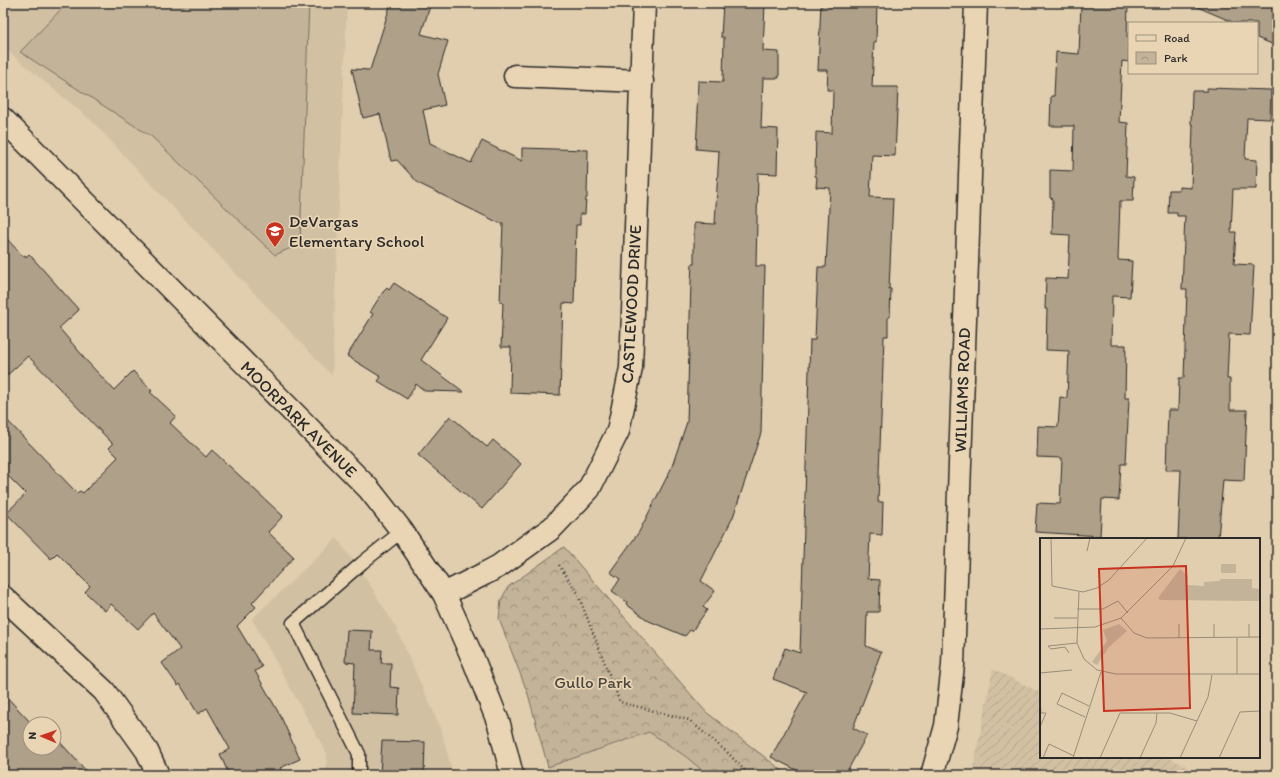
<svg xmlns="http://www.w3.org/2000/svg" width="1280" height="778" font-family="Itim,sans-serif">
<defs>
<pattern id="industrial-furrows" width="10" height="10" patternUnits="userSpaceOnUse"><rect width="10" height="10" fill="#d2c0a3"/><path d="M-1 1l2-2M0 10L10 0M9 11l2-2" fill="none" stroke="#b4a58c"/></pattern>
<pattern id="park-crowns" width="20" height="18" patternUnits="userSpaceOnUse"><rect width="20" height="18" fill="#c3b398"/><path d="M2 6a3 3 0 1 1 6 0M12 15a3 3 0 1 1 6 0" fill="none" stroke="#9f927c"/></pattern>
</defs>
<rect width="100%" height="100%" fill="#e1ceae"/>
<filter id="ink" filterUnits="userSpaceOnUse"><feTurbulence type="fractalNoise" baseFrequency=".025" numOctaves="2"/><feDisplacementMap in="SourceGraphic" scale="8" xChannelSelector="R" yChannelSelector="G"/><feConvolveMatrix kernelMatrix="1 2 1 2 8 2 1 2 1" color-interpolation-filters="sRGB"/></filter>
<g filter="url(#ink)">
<path fill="#d2c0a3" d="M 3,3 L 347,3 L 332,376 L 91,120 L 3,47 Z
M 337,538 L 372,588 L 396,628 L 441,729 L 453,775 L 326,775 L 327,754 L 252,619 Z
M 649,732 L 685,756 L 708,775 L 547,775 L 548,767 Z"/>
<path fill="url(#industrial-furrows)" d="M 993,669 L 1041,693 L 1041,757 L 1168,757 L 1203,775 L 972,775 Z"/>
<path fill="#c3b398" stroke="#776f62" d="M 67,3 L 309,3 L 300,244 L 275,255 L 152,137 L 20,52 Z"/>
<path fill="url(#park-crowns)" stroke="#776f62" d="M 564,547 L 706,712 L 788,775 L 708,775 L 685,756 L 649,732 L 548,767 L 528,694 L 499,619 L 501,600 L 508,587 Z"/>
<path fill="#afa089" stroke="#2b2b2b" d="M 391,3 L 431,3 L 421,34 L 448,41 L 438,74 L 445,105 L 423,110 L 430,143 L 471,163 L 482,141 L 522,161 L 522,148 L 588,150 L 587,198 L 586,198 L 585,214 L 580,214 L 580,225 L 576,225 L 574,304 L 563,303 L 560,395 L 510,393 L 511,347 L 501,347 L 503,303 L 500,302 L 503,223 L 499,223 L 418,183 L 397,160 L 391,161 L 380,114 L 363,118 L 352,69 L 370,70 Z
M 723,3 L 765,3 L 763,51 L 779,52 L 779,78 L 763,78 L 761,128 L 778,129 L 777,174 L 758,173 L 756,266 L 765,266 L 761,433 L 733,517 L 701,581 L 715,591 L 703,607 L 707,610 L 692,631 L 690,630 L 685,636 L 649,621 L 626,604 L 627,602 L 612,591 L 620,579 L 610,572 L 639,532 L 671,469 L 687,422 L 691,282 L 692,264 L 694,264 L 694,223 L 715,224 L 719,151 L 696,149 L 698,112 L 697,112 L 698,81 L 723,82 L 724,37 L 721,37 Z
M 821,3 L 877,3 L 876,42 L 874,42 L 872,87 L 898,87 L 895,156 L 872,155 L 870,197 L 893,198 L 889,289 L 891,289 L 890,317 L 888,317 L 888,336 L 884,336 L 878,502 L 883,502 L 882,535 L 870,534 L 868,579 L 880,580 L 879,612 L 867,612 L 866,646 L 881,652 L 875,668 L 876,668 L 853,728 L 867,735 L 845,775 L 806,775 L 771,757 L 807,692 L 773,679 L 785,648 L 800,653 L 810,340 L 815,340 L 818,267 L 826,267 L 830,188 L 816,187 L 817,177 L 815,176 L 816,132 L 832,133 L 833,90 L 827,90 L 828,70 L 818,70 Z
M 1081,3 L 1128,3 L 1127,37 L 1129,37 L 1129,62 L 1122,61 L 1119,122 L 1128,123 L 1126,176 L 1134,177 L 1133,201 L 1120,201 L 1118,260 L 1132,261 L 1130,297 L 1112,296 L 1111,345 L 1126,345 L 1125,398 L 1129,398 L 1126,464 L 1121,464 L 1119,500 L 1102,499 L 1100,536 L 1035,532 L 1037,503 L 1060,504 L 1062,458 L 1037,457 L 1038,426 L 1058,427 L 1060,397 L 1067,398 L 1069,351 L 1046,350 L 1047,309 L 1045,309 L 1046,278 L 1068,279 L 1070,235 L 1052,234 L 1053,199 L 1050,198 L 1050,170 L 1073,171 L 1074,126 L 1050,126 L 1051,96 L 1054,96 L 1056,52 L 1079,54 Z
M 1188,3 L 1277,3 L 1277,46 L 1257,38 L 1257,23 L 1235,23 Z
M 1207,88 L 1271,90 L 1270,119 L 1247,118 L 1245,159 L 1257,160 L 1256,189 L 1233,189 L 1231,232 L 1236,232 L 1234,264 L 1254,265 L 1250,335 L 1229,334 L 1227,379 L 1230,379 L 1230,410 L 1247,410 L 1244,481 L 1223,480 L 1218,539 L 1178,539 L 1181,470 L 1166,470 L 1168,410 L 1178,410 L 1179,378 L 1184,378 L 1187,289 L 1182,289 L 1185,216 L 1177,216 L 1177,213 L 1168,213 L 1169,190 L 1179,190 L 1179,187 L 1191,188 L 1193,125 L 1191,124 L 1192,91 L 1207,91 Z
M 3,235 L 23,256 L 25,255 L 26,257 L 29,254 L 79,310 L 59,328 L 83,356 L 82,356 L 114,390 L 133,371 L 152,391 L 150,392 L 176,416 L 170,423 L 206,457 L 212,450 L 283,516 L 268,532 L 294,557 L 252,603 L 256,607 L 237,626 L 262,667 L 255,671 L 281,717 L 300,759 L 280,768 L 284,775 L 229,775 L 220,754 L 230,749 L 207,708 L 198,714 L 180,684 L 178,686 L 162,663 L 180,649 L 153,613 L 138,629 L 111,604 L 105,611 L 85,592 L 90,586 L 57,553 L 51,559 L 6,513 L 26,494 L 3,471 L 3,416 L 77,493 L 80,491 L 83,493 L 118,457 L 109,448 L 113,444 L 28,356 L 3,379 Z
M 394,283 L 447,318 L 421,360 L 464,392 L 425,391 L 416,384 L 407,399 L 378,381 L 381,377 L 347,356 L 373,314 L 370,312 L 383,292 L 387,288 L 389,290 Z
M 450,416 L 487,447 L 493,440 L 521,464 L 482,509 L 418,455 Z
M 347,630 L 372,631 L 371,650 L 382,650 L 381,663 L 391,663 L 390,687 L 399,688 L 398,715 L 353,713 L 355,663 L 345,662 Z
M 3,693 L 32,724 L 30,724 L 30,748 L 54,748 L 54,743 L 58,740 L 90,775 L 3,775 Z
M 382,741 L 425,742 L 424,775 L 380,775 Z"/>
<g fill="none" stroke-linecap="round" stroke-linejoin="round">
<defs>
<path id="lane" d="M 359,775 L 359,754 L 293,623 L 362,563 L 402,531"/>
<path id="street" d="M 515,76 L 642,81
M 444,594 L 484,574 L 499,566 L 552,528 L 589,489 L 618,431 L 631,368 L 644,3
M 3,597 L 104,691 L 147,751 L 158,775"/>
<path id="secondary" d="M 3,119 L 369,489 L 402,531 L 444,594 L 474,661 L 499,724 L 512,775
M 932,775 L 946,726 L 953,665 L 976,3"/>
</defs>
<use href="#lane" stroke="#2b2b2b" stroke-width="15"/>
<use href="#street" stroke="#2b2b2b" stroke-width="25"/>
<use href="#secondary" stroke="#2b2b2b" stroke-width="25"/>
<path stroke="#2b2b2b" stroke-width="2.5" stroke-dasharray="1 3" stroke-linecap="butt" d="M 559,565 L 577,592 L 620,702 L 689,720 L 728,753 L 749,775"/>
<use href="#lane" stroke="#e9d5b3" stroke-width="12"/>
<use href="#street" stroke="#e9d5b3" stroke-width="22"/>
<use href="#secondary" stroke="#e9d5b3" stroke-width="22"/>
</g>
</g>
<defs>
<symbol id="school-pin" viewBox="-11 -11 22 30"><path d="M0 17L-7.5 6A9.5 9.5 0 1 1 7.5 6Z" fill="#c8321e" stroke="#e9d5b3"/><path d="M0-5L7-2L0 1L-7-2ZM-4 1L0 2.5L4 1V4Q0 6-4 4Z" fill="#fff"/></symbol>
</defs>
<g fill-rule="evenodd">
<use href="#school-pin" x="264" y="220" width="22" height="30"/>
</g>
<g text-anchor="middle" stroke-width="3.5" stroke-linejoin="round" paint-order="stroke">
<g font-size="17" fill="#2b2b2b" stroke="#e9d5b3" text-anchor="start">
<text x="289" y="227">DeVargas<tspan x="289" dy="20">Elementary School</tspan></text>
</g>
<g font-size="17" fill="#2b2b2b" stroke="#e9d5b3">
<text transform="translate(631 304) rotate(-87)" y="6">CASTLEWOOD DRIVE</text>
<text transform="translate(962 390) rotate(-88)" y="6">WILLIAMS ROAD</text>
<text transform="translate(299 419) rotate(45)" y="6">MOORPARK AVENUE</text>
</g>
<g font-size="17" fill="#494641" stroke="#e9d5b3">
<text x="593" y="688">Gullo Park</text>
</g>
</g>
<g transform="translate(1040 538)">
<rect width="220" height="220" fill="#e1ceae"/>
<path d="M 181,26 L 196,26 L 196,35 L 181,35 ZM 140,31 L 148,38 L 147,47 L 164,48 L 164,44 L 180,43 L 180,41 L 212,41 L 212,50 L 220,51 L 220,63 L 120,62 L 118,60 Z" fill="#c3b398"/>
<path d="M 79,86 L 87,93 L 69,109 L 57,127 L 52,124 L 67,103 L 63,92 Z" fill="#c3b398"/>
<path fill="none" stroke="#988d7a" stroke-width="1" d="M 11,0 L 12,48 L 43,54 L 57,50 L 69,42 L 107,0M 47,13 L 50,0M 39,54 L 37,105 L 44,121 L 57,132 L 76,136 L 220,136M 37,71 L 63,71 L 78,63 L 88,75M 14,80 L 37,80M 81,80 L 94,95 L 107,100 L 220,99M 0,91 L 55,89 L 81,80 L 133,28 L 146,0M 209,99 L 209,86M 139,100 L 139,86M 174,100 L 174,86M 197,100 L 197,136M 29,115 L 25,109 L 11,111 L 8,108 L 37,105M 0,135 L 32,132M 0,160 L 1,175M 0,175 L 6,175 L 0,189M 45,179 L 17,166 L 22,155 L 49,168M 3,220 L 9,206 L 34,218M 33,220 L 61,134M 60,220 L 80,175 L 130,175 L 157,183M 100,220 L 116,185 L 117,175M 140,220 L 168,159 L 172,137M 179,220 L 200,174 L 220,173"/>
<path fill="#c8321e" fill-opacity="0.15" stroke="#c8321e" stroke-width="2" d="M 146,28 L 150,170 L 64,173 L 59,31 Z"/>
<rect width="220" height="220" fill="none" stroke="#2b2b2b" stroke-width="2"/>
</g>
<rect width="1280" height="778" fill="none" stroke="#e9d5b3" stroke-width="16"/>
<rect x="8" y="8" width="1264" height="762" fill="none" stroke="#2b2b2b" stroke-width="1.5" filter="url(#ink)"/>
<rect x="1128" y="22" width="130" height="52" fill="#e9d5b3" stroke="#9d917d"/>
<rect x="1136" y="35" width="20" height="6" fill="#e9d5b3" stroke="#9d917d"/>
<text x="1164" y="42" font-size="12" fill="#2b2b2b">Road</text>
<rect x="1136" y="52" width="20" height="12" fill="url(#park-crowns)" stroke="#9d917d"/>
<text x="1164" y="62" font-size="12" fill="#2b2b2b">Park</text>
<g transform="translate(42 736) rotate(272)"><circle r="19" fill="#e9d5b3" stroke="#9d917d"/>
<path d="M0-3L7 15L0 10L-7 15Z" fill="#c8321e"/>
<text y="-6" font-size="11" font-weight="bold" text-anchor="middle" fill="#2b2b2b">N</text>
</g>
</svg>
